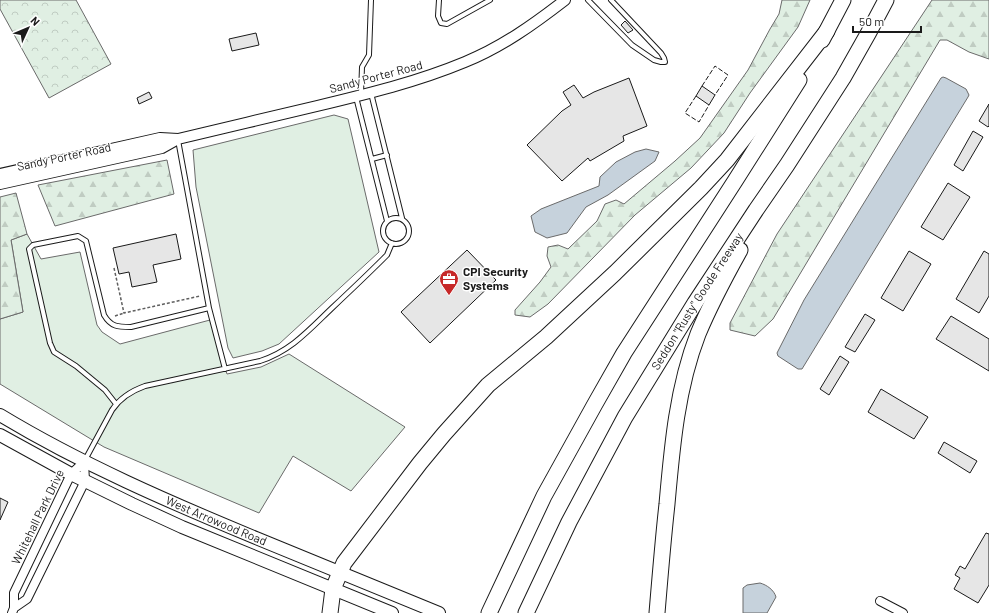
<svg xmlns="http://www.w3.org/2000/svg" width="989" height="613" font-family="Barlow,sans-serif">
<defs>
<pattern id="forest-firs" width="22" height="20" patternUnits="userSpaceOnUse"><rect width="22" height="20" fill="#e0efe3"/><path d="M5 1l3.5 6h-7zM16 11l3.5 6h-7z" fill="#c0ccc2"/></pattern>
<pattern id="park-crowns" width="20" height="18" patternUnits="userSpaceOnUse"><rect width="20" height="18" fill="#e0efe3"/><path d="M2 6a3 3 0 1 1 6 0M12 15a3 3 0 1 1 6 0" fill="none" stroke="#c0ccc2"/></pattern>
</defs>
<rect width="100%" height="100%" fill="#fff"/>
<path fill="#e0efe3" stroke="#6a6a6a" d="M 334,115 L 348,119 L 379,252 L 279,344 L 262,351 L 233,358 L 228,348 L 196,187 L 193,150 Z
M 27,234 L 41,259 L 80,252 L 97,325 L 102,332 L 120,344 L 210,320 L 227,374 L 261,367 L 289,354 L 405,427 L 351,491 L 293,456 L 259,513 L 104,447 L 0,384 L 0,319 L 23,312 L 11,240 Z"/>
<path fill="url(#forest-firs)" stroke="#6a6a6a" d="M 782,0 L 810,0 L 798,27 L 750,93 L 724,133 L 691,168 L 635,215 L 548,304 L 530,317 L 515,315 L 515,310 L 540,282 L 551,267 L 547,256 L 548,247 L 558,245 L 568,249 L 597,221 L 605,204 L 616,200 L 624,204 L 675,161 L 700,138 L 748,70 L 770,29 L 779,14 Z
M 932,0 L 989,0 L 989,59 L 969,52 L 947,40 L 940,40 L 773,319 L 755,336 L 730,330 L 730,323 L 777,234 Z
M 167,160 L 174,194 L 55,226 L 38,185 Z
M 16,193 L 27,234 L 11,240 L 23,312 L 0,319 L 0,197 Z"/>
<path fill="url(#park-crowns)" stroke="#6a6a6a" d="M 0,0 L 76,0 L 111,64 L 49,98 L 0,9 Z"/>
<path fill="#c6d2dc" stroke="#6a6a6a" d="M 943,77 L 946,78 L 966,89 L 969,95 L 968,97 L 802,369 L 798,369 L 778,356 L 777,353 L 804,300 L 941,78 Z
M 646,149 L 659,152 L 655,161 L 608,195 L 586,207 L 567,233 L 547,238 L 535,232 L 531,216 L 541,209 L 599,186 L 600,177 L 616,162 L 635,152 Z
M 760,583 C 767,585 774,590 776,597 L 767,613 L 743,613 L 743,588 L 747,585 Z"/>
<path fill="#e6e6e6" stroke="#1a1a1a" d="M 625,21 L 633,30 L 628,33 L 621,25 Z
M 256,33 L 259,45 L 232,51 L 229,39 Z
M 629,78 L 647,126 L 623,136 L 624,141 L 590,161 L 588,158 L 562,181 L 527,145 L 562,111 L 571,105 L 563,92 L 574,85 L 583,98 L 594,92 Z
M 702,86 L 715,95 L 709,105 L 696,96 Z
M 149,92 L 152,98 L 139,104 L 137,98 Z
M 989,104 L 989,126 L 988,127 L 979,121 Z
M 973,131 L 983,137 L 963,171 L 954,165 Z
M 948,183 L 970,197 L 943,240 L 921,227 Z
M 176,234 L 181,259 L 153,265 L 157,282 L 132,287 L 129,272 L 119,274 L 113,248 Z
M 467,250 L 496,280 L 430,343 L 401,312 Z
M 909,251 L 931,264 L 903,311 L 881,298 Z
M 984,251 L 989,254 L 989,296 L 979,313 L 956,299 Z
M 865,314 L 875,320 L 855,352 L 845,347 Z
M 951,316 L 989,339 L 989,371 L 936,339 Z
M 840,356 L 849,362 L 829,395 L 820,389 Z
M 881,389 L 928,417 L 914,439 L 868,412 Z
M 944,442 L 977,461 L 970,473 L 938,453 Z
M 0,498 L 8,502 L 0,520 Z
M 986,533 L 989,534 L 989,585 L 978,603 L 954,589 L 960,578 L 955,575 L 960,566 L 965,569 Z"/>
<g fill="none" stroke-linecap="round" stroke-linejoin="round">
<defs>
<path id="service" d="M 439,0 L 438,16 L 441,23 L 447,24 L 490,0
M 588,0 L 632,45 L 654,60 L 661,62 L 665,62 L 664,58 L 661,53 L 611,0
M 371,93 L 402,218
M 361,94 L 362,67 L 369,55 L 371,0
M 356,97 L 387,221
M 178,140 L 209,308 L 225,369
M 372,159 L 387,155
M383 231a13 13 0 1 1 26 0a13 13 0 1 1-26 0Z
M 116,404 L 105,390 L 76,366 L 54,352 L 50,343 L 29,249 L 33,245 L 78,236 L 86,241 L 104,315 C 111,327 118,327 131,327 L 209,308
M 85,460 L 112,410 C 120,398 131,391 145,386 L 260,361 C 291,351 309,330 332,308 C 349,292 366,276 383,259 L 387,255 L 392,243"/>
<path id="minor" d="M 880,601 L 903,613
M 14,608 L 27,599 L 85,481 L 84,462
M 12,613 L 14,608 L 14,593 L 71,474 L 84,462"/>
<path id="tertiary" d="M 0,174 L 160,138 L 178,139 C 224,128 271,117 317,106 C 367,94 417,82 465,62 C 502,47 534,24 565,0
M 0,184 L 162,148 L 178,139"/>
<g id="secondary">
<path id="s1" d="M 0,415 C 81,464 169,502 256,538 C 317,563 378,588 439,613"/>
<path d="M 0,435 L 71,474 L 132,504 L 182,527 L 392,613"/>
</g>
<g id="motorway">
<path d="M 822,40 L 843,0"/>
<path d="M 330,613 L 333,589 L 344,563 L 420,463 L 444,434 L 488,385 L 546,337 L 615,273 L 701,188 L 727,160 L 827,31"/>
<path d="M 489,613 L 544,496 L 595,404 L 624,353 L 735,181 L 799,80"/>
<path id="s2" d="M 526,613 L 569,522 L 625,417 L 695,303 L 756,210 L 787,165 L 843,78 L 869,32 L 886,0"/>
<path d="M 657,613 C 660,577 663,540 667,504 C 672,447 677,388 698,334 C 710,305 725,277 740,250"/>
</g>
</defs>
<use href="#service" stroke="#1a1a1a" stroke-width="6"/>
<use href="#minor" stroke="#1a1a1a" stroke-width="10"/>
<use href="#tertiary" stroke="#1a1a1a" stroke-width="12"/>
<use href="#secondary" stroke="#1a1a1a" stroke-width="14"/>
<use href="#motorway" stroke="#1a1a1a" stroke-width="17"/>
<path stroke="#5f5f5f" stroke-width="1.5" stroke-dasharray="3 2" stroke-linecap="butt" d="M 114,268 L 124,313 L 200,296
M 115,316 L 124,313"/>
<use href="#service" stroke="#fff" stroke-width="4"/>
<use href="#minor" stroke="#fff" stroke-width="8"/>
<use href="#tertiary" stroke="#fff" stroke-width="10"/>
<use href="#secondary" stroke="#fff" stroke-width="12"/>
<use href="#motorway" stroke="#fff" stroke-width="15"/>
<path stroke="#1a1a1a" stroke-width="1" stroke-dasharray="5 2" stroke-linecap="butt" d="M 702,86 L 715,66 L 728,75 L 715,95
M 696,96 L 685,113 L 699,122 L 709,105"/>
</g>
<defs>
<symbol id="office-pin" viewBox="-11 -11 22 30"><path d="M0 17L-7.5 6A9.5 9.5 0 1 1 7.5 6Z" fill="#c62828" stroke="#fff"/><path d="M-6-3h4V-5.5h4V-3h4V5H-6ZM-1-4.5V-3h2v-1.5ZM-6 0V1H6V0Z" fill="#fff"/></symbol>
</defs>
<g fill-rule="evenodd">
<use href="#office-pin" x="438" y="268" width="22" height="30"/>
</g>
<g text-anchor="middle" stroke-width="3" stroke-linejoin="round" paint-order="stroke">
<g font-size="12" fill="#1a1a1a" stroke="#fff">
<text transform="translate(376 77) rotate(-15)" y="4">Sandy Porter Road</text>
<text transform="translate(64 157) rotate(-12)" y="4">Sandy Porter Road</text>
<text dy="4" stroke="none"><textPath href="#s2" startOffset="356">Seddon "Rusty" Goode Freeway</textPath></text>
<text transform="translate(38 517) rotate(-64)" y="4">Whitehall Park Drive</text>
<text dy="4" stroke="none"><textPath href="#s1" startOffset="241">West Arrowood Road</textPath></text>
</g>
<g font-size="12" font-weight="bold" fill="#1a1a1a" stroke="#fff" text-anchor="start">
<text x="463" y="276">CPI Security<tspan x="463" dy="14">Systems</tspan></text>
</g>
</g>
<g transform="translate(28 28) rotate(46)" stroke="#ffffff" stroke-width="3" paint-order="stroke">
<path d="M0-3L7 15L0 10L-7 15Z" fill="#1a1a1a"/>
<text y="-6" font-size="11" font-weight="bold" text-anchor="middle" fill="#1a1a1a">N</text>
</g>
<path d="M853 26v6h68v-6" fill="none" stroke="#1a1a1a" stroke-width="2"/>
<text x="859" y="26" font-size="12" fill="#1a1a1a" stroke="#ffffff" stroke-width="3" paint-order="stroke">50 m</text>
</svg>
